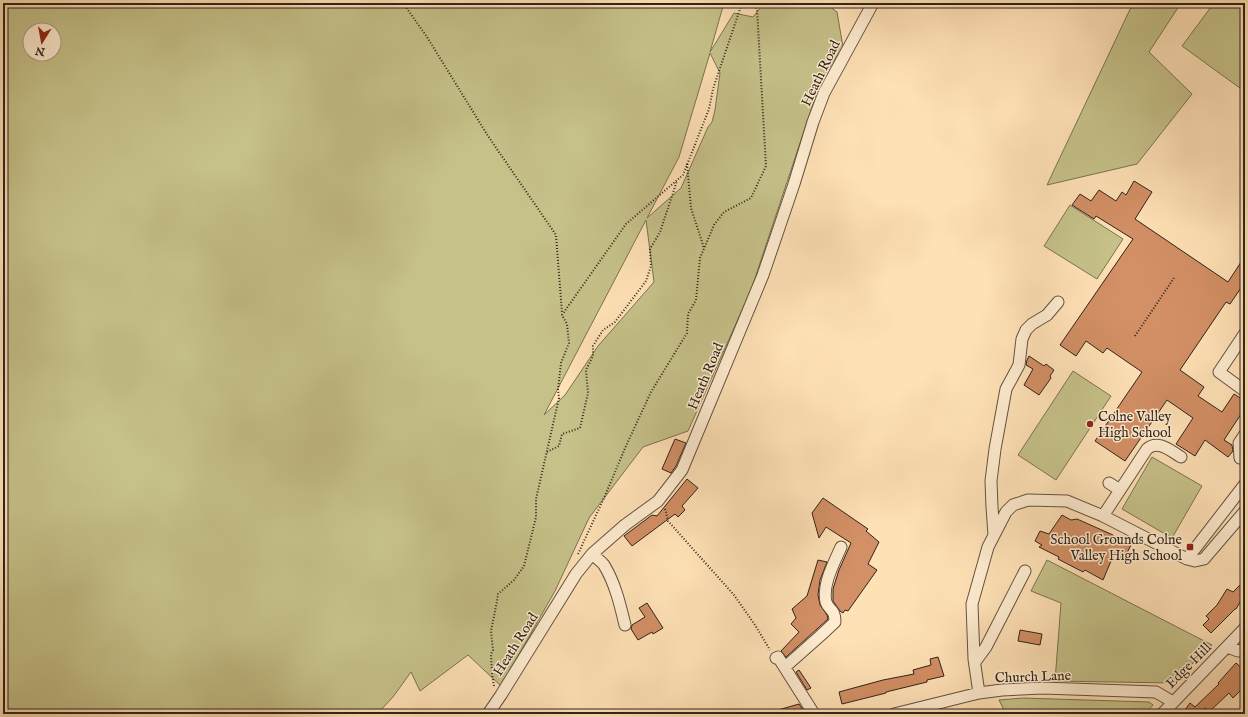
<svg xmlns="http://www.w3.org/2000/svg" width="1248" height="717" font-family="'IM FELL English',serif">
<rect width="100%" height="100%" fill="#ffe1b6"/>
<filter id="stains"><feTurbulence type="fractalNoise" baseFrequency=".005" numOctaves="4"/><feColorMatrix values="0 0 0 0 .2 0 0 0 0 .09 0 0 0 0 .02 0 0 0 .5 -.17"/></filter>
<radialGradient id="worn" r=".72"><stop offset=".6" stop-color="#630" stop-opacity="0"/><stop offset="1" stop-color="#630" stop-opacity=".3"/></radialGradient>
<path fill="#c6c189" stroke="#7a7252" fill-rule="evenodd" d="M 3,3 L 724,3 L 710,52 L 734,13 L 753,17 L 764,3 L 825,3 L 837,12 L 843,47 L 821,80 L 751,290 L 688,431 L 643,447 L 589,518 L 555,591 L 501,686 L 468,655 L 420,691 L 411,672 L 393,697 L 377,714 L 3,714 ZM 30,30 L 54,30 L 54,54 L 30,54 ZM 710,53 L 720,73 L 715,110 L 712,122 L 708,127 L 681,188 L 647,218 L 679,157 ZM 646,220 L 654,282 L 598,346 L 565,395 L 544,415 Z
M 1133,3 L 1181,3 L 1149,52 L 1192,94 L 1137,164 L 1047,185 Z
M 1214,3 L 1245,3 L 1245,89 L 1244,91 L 1182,46 Z
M 1070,205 L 1123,239 L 1097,279 L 1044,246 Z
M 1073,371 L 1111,396 L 1056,480 L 1018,455 Z
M 1152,457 L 1202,486 L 1172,538 L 1122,509 Z
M 1047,560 L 1212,645 L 1172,683 L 1055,681 L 1061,603 L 1031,591 Z
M 1023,698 L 1149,702 L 1153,705 L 1145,714 L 1006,714 L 999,700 Z"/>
<path fill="#d38f65" stroke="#2e231b" d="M 1134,181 L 1152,192 L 1135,219 L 1228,282 L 1245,256 L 1245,282 L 1230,304 L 1226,302 L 1180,370 L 1204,387 L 1198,396 L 1222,412 L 1234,394 L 1245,401 L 1245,408 L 1224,440 L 1232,445 L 1233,451 L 1228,457 L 1205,440 L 1195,456 L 1176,444 L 1193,418 L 1167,400 L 1125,461 L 1095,441 L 1142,372 L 1107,348 L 1103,353 L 1086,341 L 1076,356 L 1060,345 L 1133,239 L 1096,216 L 1094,219 L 1072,205 L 1080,194 L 1091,201 L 1099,190 L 1116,201 L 1122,192 L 1126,195 Z
M 1029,356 L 1044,366 L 1046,364 L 1054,370 L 1050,376 L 1051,378 L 1039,395 L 1024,385 L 1033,369 L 1026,365 L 1027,360 Z
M 675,439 L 686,443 L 676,466 L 671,473 L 662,469 Z
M 687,479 L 698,488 L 682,506 L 685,510 L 678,517 L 675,514 L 632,546 L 624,536 L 652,515 L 657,516 Z
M 823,498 L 868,529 L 866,531 L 879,542 L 868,564 L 877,570 L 848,611 L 845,610 L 843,613 L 840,611 L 833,601 L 833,589 L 839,570 L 851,543 L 826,527 L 819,538 L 812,513 Z
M 1062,515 L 1071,520 L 1077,519 L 1113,535 L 1115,538 L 1131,545 L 1125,557 L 1122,558 L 1114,554 L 1103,580 L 1085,570 L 1083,572 L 1058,559 L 1059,557 L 1039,547 L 1042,545 L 1035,541 L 1040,531 L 1049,534 Z
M 818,560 L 827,562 L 820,580 L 818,595 L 820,605 L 827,615 L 828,619 L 786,657 L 781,651 L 799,632 L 791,624 L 796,618 L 792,609 L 807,596 Z
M 1245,580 L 1245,594 L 1236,609 L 1235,609 L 1211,633 L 1203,625 L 1209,619 L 1206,616 L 1217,605 L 1227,589 L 1233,592 Z
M 647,603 L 663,628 L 653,634 L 652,632 L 638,640 L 631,629 L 632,625 L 645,617 L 639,608 Z
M 1020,630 L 1042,634 L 1040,645 L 1018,641 Z
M 938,657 L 944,676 L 927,680 L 927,682 L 886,692 L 886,693 L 842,704 L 839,692 L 883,680 L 914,674 L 913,670 L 931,665 L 930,659 Z
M 1236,663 L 1245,671 L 1245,686 L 1233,698 L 1229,693 L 1209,712 L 1205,708 L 1201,713 L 1202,714 L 1187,714 L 1188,713 L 1185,710 L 1190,703 L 1195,707 L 1219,684 L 1218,683 Z
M 799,670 L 811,688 L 807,690 L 796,672 Z
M 799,704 L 803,710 L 800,711 L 800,714 L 772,714 L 771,712 Z"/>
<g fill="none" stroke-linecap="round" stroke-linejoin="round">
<defs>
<path id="minor" d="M 1245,333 L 1219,372 L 1245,391
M 1240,458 L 1239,443 L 1245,434
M 1109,483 L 1120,490
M 1103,516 L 1147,449 C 1158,439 1171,451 1181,457
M 994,535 L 992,507 L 991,481 L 995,449 L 1006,389 L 1019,365 L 1022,339 L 1026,330 L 1032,324 L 1047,315 L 1058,302
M 592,554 C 596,558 601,561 604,565 C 615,583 620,604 625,625
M 1187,559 L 1245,484
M 1227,647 L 1238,651 L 1245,650
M 776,658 L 778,657 L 814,714
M 975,662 L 986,647 L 1025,571
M 785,667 L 820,636 L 835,622 C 835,608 829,611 826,602 C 822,585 834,563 841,547
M 979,693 L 974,659 L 972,604 L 988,547 L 1006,512 L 1013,505 L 1028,500 L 1067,501 L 1103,516 L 1187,559 L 1195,561 L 1204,559 L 1245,511
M 488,714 L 501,695 L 576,574 L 592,554 L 625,525 L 658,501 L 682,470 L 763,275 L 794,184 L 813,122 L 824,93 L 873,3
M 894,714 L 979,693 L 1002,690 L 1043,688 L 1156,692 L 1173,702
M 1162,714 L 1245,628"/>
</defs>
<use href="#minor" stroke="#625242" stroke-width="13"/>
<path stroke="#2e231b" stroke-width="2" stroke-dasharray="1 2" stroke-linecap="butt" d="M 403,3 L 427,37 L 488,136 L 556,235 L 562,313
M 687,164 L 691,208 L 704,248
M 1135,336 L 1174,278
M 547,452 L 559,446 L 562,434 L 580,428 L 588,393 L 586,370 L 593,356 L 593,346 L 603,330 L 615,322 L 646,281 L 651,266 L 650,249 L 660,232 L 677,181
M 665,509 L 666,512 L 668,521 L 734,595 L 755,625 L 770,650
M 578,554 L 604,498 L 626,446 L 651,392 L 687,333 L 688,314 L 696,300 L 700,258 L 714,225 L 724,212 L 751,198 L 766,166 L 757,9 L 753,3
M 494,686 L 492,674 L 491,654 L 493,650 L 491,631 L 497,601 L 498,594 L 514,580 L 524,566 L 536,517 L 536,499 L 559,398 L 558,390 L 561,363 L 569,343 L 567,324 L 562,315 L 626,224 L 683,175 L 709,109 L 713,89 L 741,6 L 741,3"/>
<use href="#minor" stroke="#ffecd0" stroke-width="11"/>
</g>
<g fill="#8f2418" stroke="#ffecd0" stroke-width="1.5">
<circle cx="1090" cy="424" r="4"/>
<rect x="1186" y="543" width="8" height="8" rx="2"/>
</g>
<g text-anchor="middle" stroke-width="3" stroke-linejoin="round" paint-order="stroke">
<g font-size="14" fill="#2e231b" stroke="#ffecd0">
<text transform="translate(820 73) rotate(-64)" y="5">Heath Road</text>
<text transform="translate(705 376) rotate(-67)" y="5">Heath Road</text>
<text transform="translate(515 644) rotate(-58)" y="5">Heath Road</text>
<text transform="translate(1188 665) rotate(-45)" y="5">Edge Hill</text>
<text transform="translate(1033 676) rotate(-2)" y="5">Church Lane</text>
</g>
<g font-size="14" fill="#2e231b" stroke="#ffecd0" text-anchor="start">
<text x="1098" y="421">Colne Valley<tspan x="1098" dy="16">High School</tspan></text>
<text x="1182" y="544" text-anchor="end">School Grounds Colne<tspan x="1182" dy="16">Valley High School</tspan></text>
</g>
</g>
<rect width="1248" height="717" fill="none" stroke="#ffe1b6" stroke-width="16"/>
<rect x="4" y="4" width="1240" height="709" fill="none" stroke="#2e231b" stroke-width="2"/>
<rect x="8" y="8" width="1232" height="701" fill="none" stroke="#2e231b"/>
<g transform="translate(42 42) rotate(191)"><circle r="19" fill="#ffecd0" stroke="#ab9c88"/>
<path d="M0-3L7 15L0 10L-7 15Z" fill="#8f2418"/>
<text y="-6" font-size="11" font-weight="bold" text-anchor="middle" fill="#2e231b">N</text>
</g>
<rect width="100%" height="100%" filter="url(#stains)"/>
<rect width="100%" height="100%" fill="url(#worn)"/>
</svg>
